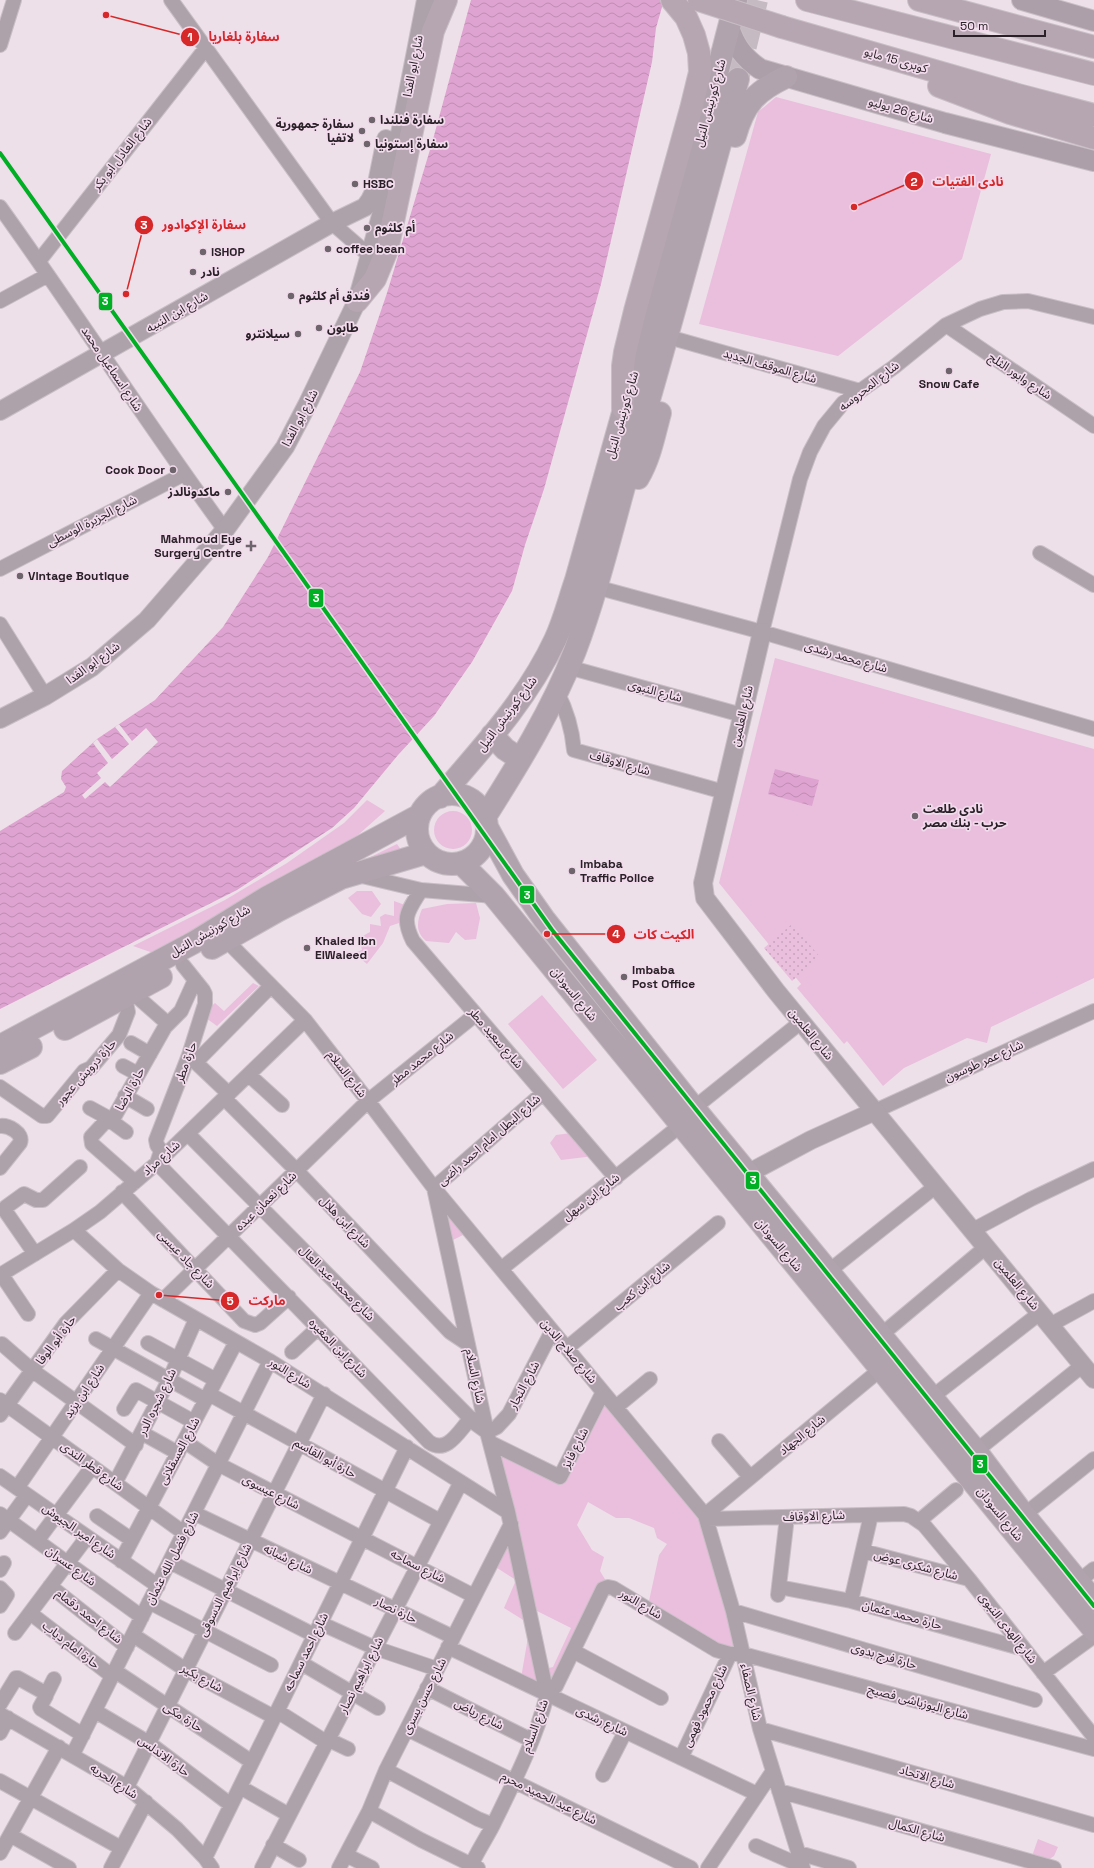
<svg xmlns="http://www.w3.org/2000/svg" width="1094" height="1868" font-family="'Space Grotesk','Noto Sans Arabic',sans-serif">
<defs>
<pattern id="park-dots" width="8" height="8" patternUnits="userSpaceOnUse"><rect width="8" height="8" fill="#e9bfdd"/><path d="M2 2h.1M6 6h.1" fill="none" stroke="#c8a4be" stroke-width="1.8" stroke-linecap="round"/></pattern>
<pattern id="water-waves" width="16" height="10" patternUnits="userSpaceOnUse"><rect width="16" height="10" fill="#dea3d0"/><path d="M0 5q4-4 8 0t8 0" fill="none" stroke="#be8cb3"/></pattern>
</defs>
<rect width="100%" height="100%" fill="#ede0e9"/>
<path fill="#e9bfdd" d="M 776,97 L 991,154 L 962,259 L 838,356 L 699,324 L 758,112 Z
M 775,658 L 1094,749 L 1094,978 L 991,1027 L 987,1043 L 967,1038 L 904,1068 L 883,1086 L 847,1041 L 844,1044 L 797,988 L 801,984 L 719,883 Z
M 367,800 L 385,811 L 358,835 L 334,852 L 162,956 L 133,946 L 225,900 L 287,863 L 344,823 Z
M434 830a19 19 0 1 1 38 0a19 19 0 1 1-38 0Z
M 397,844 L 404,854 L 334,875 Z
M 357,891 L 372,891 L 381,904 L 371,917 L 362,914 L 348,898 Z
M 394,901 L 405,905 L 399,923 L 390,926 L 383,943 L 367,964 L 354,953 L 362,950 L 359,938 L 370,932 L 370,924 L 381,926 L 380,917 L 385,914 L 394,916 Z
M 476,903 L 480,918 L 476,939 L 465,940 L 456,932 L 449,943 L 426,941 C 415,932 417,921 422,909 L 447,904 Z
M 253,983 L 259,986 L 217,1026 L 206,1018 L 205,1012 L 215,1003 L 224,1011 Z
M 542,995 L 597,1060 L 563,1089 L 508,1024 Z
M 571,1133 L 594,1156 L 561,1160 L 550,1143 L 556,1135 Z
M 444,1216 L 453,1216 L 465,1234 L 451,1241 Z
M 606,1395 L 705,1515 L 739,1651 L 716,1650 L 649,1601 L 659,1555 L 667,1544 L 657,1538 L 654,1528 L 629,1518 L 616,1518 L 588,1502 L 577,1525 L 592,1550 L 604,1557 L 600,1571 L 606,1581 L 552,1691 L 545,1669 L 553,1667 L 571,1628 L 535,1610 L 497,1450 L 560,1480 Z
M 510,1532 L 544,1690 L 521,1678 L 527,1643 L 528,1623 L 504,1608 L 516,1580 L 494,1566 Z
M 1038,1839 L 1058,1847 L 1054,1856 L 1045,1862 L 1031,1859 Z"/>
<path fill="url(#park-dots)" d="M 792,924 L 820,957 L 792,981 L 764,948 Z"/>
<path fill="url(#water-waves)" d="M 471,0 L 664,0 L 656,28 L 652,62 L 601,284 L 544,489 L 525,545 L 512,591 L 472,662 L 434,716 L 398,755 L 354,808 L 332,828 L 237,890 L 0,1009 L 0,831 L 64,792 L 66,787 L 61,779 L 62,771 L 97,739 L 155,700 L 223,627 L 268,557 L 360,372 L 387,293 L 432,143 Z
M 775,769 L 819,780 L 812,806 L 768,794 Z"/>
<path fill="#ede0e9" d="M 119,724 L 132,741 L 146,728 L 158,742 L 110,787 L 105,782 L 85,799 L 82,795 L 101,778 L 97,773 L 108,763 L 93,743 L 97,739 L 112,759 L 129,744 L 115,727 Z"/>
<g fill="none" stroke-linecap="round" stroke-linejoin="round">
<path stroke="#c6bac2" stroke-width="22" stroke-dasharray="22 11" stroke-linecap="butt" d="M 738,79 L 757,0"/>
<defs>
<path id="minor" d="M 171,0 L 332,223 L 370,256
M 0,45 L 14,0
M 0,207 C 77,314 147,424 225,530
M 39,261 L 206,48
M 0,301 L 48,275
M 946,325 L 1094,426
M 679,340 L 860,391
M 1040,553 L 1094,585
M 0,569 L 184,474
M 596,587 L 762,632 L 1094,729
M 0,624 L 45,696
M 762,632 L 800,479 L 810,452 L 824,426 L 843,403 L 894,367 L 946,325 L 980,309 L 1003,302 L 1028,301 L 1094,317
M 568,667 L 742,715
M 557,692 C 567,711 572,728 574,750 L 724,792
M 358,875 L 421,890 L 494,896
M 421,890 C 408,911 401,917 413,941 L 616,1178
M 226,940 L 305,1020 L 368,1101 L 434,1188 L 487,1432 L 508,1512 L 547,1695 C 536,1739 513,1784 493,1825 C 486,1839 476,1853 470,1868
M 183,965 L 203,990 L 205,994 L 205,1004 L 189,1055 L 156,1140 L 157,1145 L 161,1151 L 157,1163 L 429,1442 C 447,1455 459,1431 471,1418
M 133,993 L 167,1023
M 131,1043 L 150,1054
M 190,1057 L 229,1094
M 196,1062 L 271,986
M 123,1066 L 138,1074
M 249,1075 L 282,1105
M 0,1087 L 42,1116 L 47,1116 L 84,1071 L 91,1068 L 119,1035 L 128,1012 L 125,998
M 543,1093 L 434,1188 L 705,1515 L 733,1611 L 760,1729 L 803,1868
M 125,1096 L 147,1109
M 224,1098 L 297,1171 L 450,1332 L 468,1344
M 90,1108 L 112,1120
M 694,1108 L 801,1022
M 875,1111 L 1094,1011
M 111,1121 L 126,1132
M 0,1126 C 8,1125 24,1133 20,1143 L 0,1168
M 188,1134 L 476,1424 L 487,1432 L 497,1427 L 509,1414 L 552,1331
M 135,1182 L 92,1144 L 91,1137 L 104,1123 L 113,1119 L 165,1027 L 181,1011 L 195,980
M 122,1192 L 244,1321 L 255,1325 L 260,1323 L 289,1297
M 74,1230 L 118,1270 L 151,1293 L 270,1361 L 508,1512
M 973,1230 L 1031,1199 L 1094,1169
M 35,1254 L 6,1212 L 6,1207 L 24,1194 L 36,1200 L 43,1200 L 80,1167
M 501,1269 L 681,1125
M 829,1271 L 936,1186
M 1,1274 L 28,1314
M 0,1275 L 74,1230 L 100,1212 L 157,1163 L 305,1020
M 163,1300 L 368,1101 L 475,1015
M 1050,1325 L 1094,1301
M 881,1335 L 986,1247
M 96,1339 L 206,1400
M 148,1343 L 216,1380
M 2,1344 L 33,1371 L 136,1445
M 567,1348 L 718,1223
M 292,1352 L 318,1328
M 209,1394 L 440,1521
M 932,1397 L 1040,1313
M 0,1400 L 184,1533
M 616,1407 L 650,1379
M 124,1409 L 136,1390 L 194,1422
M 0,1415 L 66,1323 L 118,1270
M 142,1433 L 178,1453
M 184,1441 L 218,1464 L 474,1596
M 719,1441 L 750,1477
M 491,1443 L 560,1477 L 603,1392
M 976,1451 L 1083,1365
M 0,1476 L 158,1586
M 115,1483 L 169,1380 L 196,1319
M 17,1488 L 151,1293
M 194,1513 L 453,1637
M 0,1514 L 142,1617
M 705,1515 L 887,1364
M 1024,1515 L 1094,1459
M 97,1516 L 132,1540
M 707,1519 L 904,1514 L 911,1516 L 924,1525 L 969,1579 L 1094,1737
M 919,1521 L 956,1490
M 0,1532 L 27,1495
M 37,1541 L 92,1467
M 863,1551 L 969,1579
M 121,1561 L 236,1342
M 170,1562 L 314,1635
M 0,1570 L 4,1563
M 1078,1582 L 1094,1569
M 50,1586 L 127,1647
M 779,1587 L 851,1601 L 1024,1649
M 0,1588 L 7,1595 L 0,1606
M 778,1595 L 787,1517
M 851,1601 L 871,1515
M 149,1602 L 271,1665
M 733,1611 L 1035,1700
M 30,1613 L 112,1676
M 320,1623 L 375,1648 L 437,1669
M 15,1633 L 87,1537
M 133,1635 L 186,1670 L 274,1717
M 448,1647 L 757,1794
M 573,1651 L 661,1698
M 301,1663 L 378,1708
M 115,1671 L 252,1762
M 1043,1673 L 1094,1636
M 427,1688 L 531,1740
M 46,1695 L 54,1679
M 547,1695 L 556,1686 L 603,1589 L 608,1587 L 613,1588 L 716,1650 L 730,1654 L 743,1654 L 1094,1749
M 0,1704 L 16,1678 L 18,1678 L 45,1693 L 46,1696 L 40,1707 L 41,1709 L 83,1735
M 95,1711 L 149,1743 L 231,1805
M 277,1711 L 326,1742
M 0,1714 L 127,1787 L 177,1829 L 205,1858 L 212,1868
M 407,1729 L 691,1868
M 760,1729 L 1094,1825
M 0,1733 L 8,1718
M 327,1739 L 348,1749
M 73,1754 L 270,1361
M 681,1758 L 730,1654
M 386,1770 L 478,1819 L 493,1825
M 603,1775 L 625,1732
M 0,1781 L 121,1848
M 127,1787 L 324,1394
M 240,1787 L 289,1815
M 779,1791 L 1054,1868
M 369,1811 L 421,1840 L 478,1868
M 10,1835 L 69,1868
M 273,1845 L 299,1860
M 756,1846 L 802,1866
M 0,1853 L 59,1747
M 799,1853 L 849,1868
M 346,1855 L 372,1868
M 205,1858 L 407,1447
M 111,1868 L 146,1802
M 262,1868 L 461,1482
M 339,1868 L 369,1811 L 386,1770 L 511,1524
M 708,1868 L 773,1771"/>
<path id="tertiary" d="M 0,411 L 332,223 L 365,207 L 370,200 L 376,188 L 386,139
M 762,632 L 703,883 L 705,898 L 776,991 L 1094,1379
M 0,719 L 45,696 L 92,667 L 147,620 L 225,530 L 285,447 L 307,405 L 357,301 L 391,180 L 426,0
M 749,1173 L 811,1140 L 875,1111"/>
<path id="secondary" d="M 1022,0 L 1094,21
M 729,27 C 735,46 744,58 760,69 L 945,123 L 1094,161"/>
<path id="primary" d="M 735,136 C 744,104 756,91 786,77
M 638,478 C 650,458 654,435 660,413
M 492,735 L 505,749 L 520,759
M417 829a35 35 0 1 1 70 0a35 35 0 1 1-70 0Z
M 440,797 C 482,748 527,700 555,640 C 564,621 569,600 576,580 L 704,124 L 736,0
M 485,817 C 518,765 552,710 575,651 C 599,587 614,520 633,455 C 670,330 703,204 738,79
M 487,827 L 513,875 L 544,919 L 694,1108 L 976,1451 L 1024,1515 L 1094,1601
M 461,863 L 494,896 L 1094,1630
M 212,948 L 279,910 L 341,878 L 426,853
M 65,1029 L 161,977
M 0,1046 L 193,943 L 266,898 L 420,815
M 0,1063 L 31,1047"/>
<path id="motorway" d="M 807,0 L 1094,74
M 919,0 L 1094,47
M 782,27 L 1018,95 L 1094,115
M 939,86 L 1010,113 L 1094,138
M 357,301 L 375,279 L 387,250 L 433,31 L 446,0
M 623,408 L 623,366 L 625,352 L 635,311 L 691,109 L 700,72 L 699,53 L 694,35 L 686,17 L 672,0"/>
</defs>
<use href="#minor" stroke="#c9bec5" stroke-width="16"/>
<use href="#tertiary" stroke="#c9bec5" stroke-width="20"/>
<use href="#secondary" stroke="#c9bec5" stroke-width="22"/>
<use href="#primary" stroke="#c9bec5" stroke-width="24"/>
<use href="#motorway" stroke="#c9bec5" stroke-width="24"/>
<use href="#minor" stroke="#ada1aa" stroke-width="14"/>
<use href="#tertiary" stroke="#ada1aa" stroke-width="18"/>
<use href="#secondary" stroke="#ad9fa9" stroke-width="20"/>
<use href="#primary" stroke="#b1a3ad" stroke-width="22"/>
<use href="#motorway" stroke="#b6a6b2" stroke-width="22"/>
<defs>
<path id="motorway-bridge" d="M 699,0 L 782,27"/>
</defs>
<use href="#motorway-bridge" stroke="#c9bec5" stroke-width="24" stroke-linecap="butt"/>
<use href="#motorway-bridge" stroke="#b6a6b2" stroke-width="22"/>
<defs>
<path id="metro-1" d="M 0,153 L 552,930 L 1094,1606"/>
</defs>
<use href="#metro-1" stroke="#f2dbec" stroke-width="7"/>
<use href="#metro-1" stroke="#00af23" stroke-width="4"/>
</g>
<g fill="#6e646b" stroke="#f2dbec" stroke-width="1.5">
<circle cx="372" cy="120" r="4"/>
<circle cx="362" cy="131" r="4"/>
<circle cx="367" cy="144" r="4"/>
<circle cx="355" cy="184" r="4"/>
<circle cx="367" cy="228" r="4"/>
<circle cx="328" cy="249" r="4"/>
<circle cx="203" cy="252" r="4"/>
<circle cx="193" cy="272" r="4"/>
<circle cx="291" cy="296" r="4"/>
<circle cx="319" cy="328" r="4"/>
<circle cx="298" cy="334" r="4"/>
<circle cx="949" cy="371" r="4"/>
<circle cx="173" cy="470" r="4"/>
<circle cx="228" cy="492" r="4"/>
<path d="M249 540h4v4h4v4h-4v4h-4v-4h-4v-4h4z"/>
<circle cx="20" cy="576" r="4"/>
<circle cx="915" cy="816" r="4"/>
<circle cx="572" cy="871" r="4"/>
<circle cx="307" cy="948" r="4"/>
<circle cx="624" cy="977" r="4"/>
</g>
<g text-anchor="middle" stroke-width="3.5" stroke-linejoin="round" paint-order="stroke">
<g font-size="12" fill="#292127" stroke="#f2dbec">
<text transform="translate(896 60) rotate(16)" y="4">كوبرى 15 مايو</text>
<text transform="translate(413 66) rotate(-79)" y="4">شارع ابو الفدا</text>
<text transform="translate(710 103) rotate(-75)" y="4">شارع كورنيش النيل</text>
<text transform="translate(901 110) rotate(16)" y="4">شارع 26 يوليو</text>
<text transform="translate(122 154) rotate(-52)" y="4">شارع العادل ابو بكر</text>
<text transform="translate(177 312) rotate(-30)" y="4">شارع ابن النبيه</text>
<text transform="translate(770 366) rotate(16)" y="4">شارع الموقف الجديد</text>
<text transform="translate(112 369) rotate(56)" y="4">شارع اسماعيل محمد</text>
<text transform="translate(1020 376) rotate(34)" y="4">شارع وابور الثلج</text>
<text transform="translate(869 386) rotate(-38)" y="4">شارع المحروسه</text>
<text transform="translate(622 415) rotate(-74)" y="4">شارع كورنيش النيل</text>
<text transform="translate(300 418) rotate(-62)" y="4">شارع ابو الفدا</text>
<text transform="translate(92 521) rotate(-27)" y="4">شارع الجزيرة الوسطى</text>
<text transform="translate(846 657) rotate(16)" y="4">شارع محمد رشدى</text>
<text transform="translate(93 663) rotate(-36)" y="4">شارع ابو الفدا</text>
<text transform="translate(655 691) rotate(15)" y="4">شارع النبوى</text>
<text transform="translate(507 714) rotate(-53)" y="4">شارع كورنيش النيل</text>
<text transform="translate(742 716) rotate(-77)" y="4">شارع العلمين</text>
<text transform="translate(620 763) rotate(16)" y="4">شارع الاوقاف</text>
<text transform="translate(210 931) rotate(-30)" y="4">شارع كورنيش النيل</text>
<text transform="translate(574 994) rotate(51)" y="4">شارع السودان</text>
<text transform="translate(811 1034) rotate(51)" y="4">شارع العلمين</text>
<text transform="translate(496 1038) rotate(49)" y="4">شارع سعيد مطر</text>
<text transform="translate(422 1058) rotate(-39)" y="4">شارع محمد مطر</text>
<text transform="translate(984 1061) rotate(-24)" y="4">شارع عمر طوسون</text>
<text transform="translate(186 1062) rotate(-70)" y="4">حارة مطر</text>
<text transform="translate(86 1072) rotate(-48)" y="4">حارة درويش عجور</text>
<text transform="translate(347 1074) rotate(52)" y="4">شارع السلام</text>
<text transform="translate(130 1089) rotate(-61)" y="4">حارة الرضا</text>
<text transform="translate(489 1140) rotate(-41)" y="4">شارع البطل امام احمد راضى</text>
<text transform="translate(161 1158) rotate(-42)" y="4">شارع مراد</text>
<text transform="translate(591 1197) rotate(-38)" y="4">شارع ابن سهل</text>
<text transform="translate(266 1201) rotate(-44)" y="4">شارع نعمان عبده</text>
<text transform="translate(345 1222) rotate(46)" y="4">شارع ابن هلال</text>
<text transform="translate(779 1245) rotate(50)" y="4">شارع السودان</text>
<text transform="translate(186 1259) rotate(46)" y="4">شارع جاد عيسى</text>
<text transform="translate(337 1283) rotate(45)" y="4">شارع محمد عبد العال</text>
<text transform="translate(1017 1284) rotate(51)" y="4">شارع العلمين</text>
<text transform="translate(642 1286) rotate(-40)" y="4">شارع ابن كعب</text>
<text transform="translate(56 1340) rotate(-53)" y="4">حارة أبو الوفا</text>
<text transform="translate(338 1348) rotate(46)" y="4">شارع ابن المغيره</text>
<text transform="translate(569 1351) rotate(50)" y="4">شارع صلاح الدين</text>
<text transform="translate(290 1373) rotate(32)" y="4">شارع النور</text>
<text transform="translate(475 1376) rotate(78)" y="4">شارع السلام</text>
<text transform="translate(524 1385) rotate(-62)" y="4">شارع النجار</text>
<text transform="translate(84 1391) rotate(-56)" y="4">شارع ابن يزيد</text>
<text transform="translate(157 1402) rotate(-64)" y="4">شارع شجره الدر</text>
<text transform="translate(802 1435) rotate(-39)" y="4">شارع الجهاد</text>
<text transform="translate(575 1448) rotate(-63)" y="4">شارع فايز</text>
<text transform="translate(179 1451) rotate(-62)" y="4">شارع العسقلانى</text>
<text transform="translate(325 1458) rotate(29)" y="4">حارة أبو القاسم</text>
<text transform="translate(92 1466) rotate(36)" y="4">شارع قطر الندى</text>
<text transform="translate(271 1492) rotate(27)" y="4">شارع عيسوى</text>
<text transform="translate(1000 1514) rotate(51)" y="4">شارع السودان</text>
<text transform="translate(814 1516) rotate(-2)" y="4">شارع الاوقاف</text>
<text transform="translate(79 1531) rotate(35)" y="4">شارع امير الجيوش</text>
<text transform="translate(172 1558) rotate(-63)" y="4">شارع فضل الله عثمان</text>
<text transform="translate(288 1559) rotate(26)" y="4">شارع شبانه</text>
<text transform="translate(916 1565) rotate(15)" y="4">شارع شكرى عوض</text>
<text transform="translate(71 1566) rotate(36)" y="4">شارع عسران</text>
<text transform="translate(418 1566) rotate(27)" y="4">شارع سماحه</text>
<text transform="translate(225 1590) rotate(-63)" y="4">شارع ابراهيم الدسوقى</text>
<text transform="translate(641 1604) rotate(31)" y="4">شارع النور</text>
<text transform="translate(396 1610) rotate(26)" y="4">حارة نصار</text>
<text transform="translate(902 1615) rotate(15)" y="4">حارة محمد عثمان</text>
<text transform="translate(89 1616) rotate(38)" y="4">شارع احمد دقمام</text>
<text transform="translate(1008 1628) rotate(52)" y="4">شارع الهدى النبوى</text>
<text transform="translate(71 1645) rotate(38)" y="4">حارة امام دياب</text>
<text transform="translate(306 1652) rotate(-64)" y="4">شارع احمد سماحه</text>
<text transform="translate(884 1656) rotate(16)" y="4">حارة فرج بدوى</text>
<text transform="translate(361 1675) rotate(-63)" y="4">شارع ابراهيم نصار</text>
<text transform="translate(202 1678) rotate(29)" y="4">شارع بكير</text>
<text transform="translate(751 1692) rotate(77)" y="4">شارع الصفاء</text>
<text transform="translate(424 1696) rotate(-63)" y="4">شارع حسن يسرى</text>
<text transform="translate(918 1702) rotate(15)" y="4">شارع اليوزباشى فصيح</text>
<text transform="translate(705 1706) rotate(-65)" y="4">شارع محمود فهمى</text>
<text transform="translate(479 1714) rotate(27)" y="4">شارع رياض</text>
<text transform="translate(183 1717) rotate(33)" y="4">حارة مكى</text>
<text transform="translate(602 1721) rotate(25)" y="4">شارع رشدى</text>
<text transform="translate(535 1726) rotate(-70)" y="4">شارع السلام</text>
<text transform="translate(164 1756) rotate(36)" y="4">حارة الاندلس</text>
<text transform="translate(927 1777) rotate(16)" y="4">شارع الاتحاد</text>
<text transform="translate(114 1781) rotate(33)" y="4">شارع الحريه</text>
<text transform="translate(549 1798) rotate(26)" y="4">شارع عبد الحميد محرم</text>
<text transform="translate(917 1830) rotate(16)" y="4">شارع الكمال</text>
</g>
<g font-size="12" font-weight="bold" fill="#292127" stroke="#f2dbec" text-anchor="start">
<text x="380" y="124">سفارة فنلندا</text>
<text x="354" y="128" text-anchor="end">سفارة جمهورية<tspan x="354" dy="14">لاتفيا</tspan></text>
<text x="375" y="148">سفارة إستونيا</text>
<text x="363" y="188">HSBC</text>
<text x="375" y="232">أم كلثوم</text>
<text x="336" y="253">coffee bean</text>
<text x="211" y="256">iSHOP</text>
<text x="201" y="276">نادر</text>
<text x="299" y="300">فندق أم كلثوم</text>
<text x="327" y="332">طابون</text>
<text x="290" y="338" text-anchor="end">سيلانترو</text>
<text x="949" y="388" text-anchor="middle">Snow Cafe</text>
<text x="165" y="474" text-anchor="end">Cook Door</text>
<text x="220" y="496" text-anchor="end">ماكدونالدز</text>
<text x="242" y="543" text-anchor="end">Mahmoud Eye<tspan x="242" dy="14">Surgery Centre</tspan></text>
<text x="28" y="580">Vintage Boutique</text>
<text x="923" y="813">نادى طلعت<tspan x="923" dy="14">حرب - بنك مصر</tspan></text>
<text x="580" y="868">Imbaba<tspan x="580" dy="14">Traffic Police</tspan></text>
<text x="315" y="945">Khaled Ibn<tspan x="315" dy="14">ElWaleed</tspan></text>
<text x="632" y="974">Imbaba<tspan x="632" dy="14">Post Office</tspan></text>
</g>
</g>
<path fill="none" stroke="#d62828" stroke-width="1.5" d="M106 15L190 37M854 207L914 181M126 294L144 225M547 934L616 934M159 1295L230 1301"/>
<g fill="#d62828" stroke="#f2dbec" stroke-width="1.5">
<circle cx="106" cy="15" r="4"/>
<circle cx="854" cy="207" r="4"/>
<circle cx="126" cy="294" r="4"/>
<circle cx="547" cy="934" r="4"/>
<circle cx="159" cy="1295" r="4"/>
<circle cx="190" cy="37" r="10"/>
<circle cx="914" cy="181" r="10"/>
<circle cx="144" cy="225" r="10"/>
<circle cx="616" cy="934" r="10"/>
<circle cx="230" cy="1301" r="10"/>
</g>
<g font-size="12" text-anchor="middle" font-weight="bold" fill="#fff">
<text x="190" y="41">1</text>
<text x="914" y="186">2</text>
<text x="144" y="229">3</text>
<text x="616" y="938">4</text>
<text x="230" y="1305">5</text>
</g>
<g font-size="13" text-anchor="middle" font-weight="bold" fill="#d62828" stroke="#f2dbec" stroke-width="3.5" stroke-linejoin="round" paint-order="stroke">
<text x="244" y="41">سفارة بلغاريا</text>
<text x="968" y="186">نادى الفتيات</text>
<text x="204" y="229">سفارة الإكوادور</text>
<text x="664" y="939">الکيت کات</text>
<text x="267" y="1305">ماركت</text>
</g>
<g stroke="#f2dbec" stroke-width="1.5">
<rect x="98" y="292" width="15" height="19" rx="4" fill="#00af23"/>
<rect x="308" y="588" width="16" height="20" rx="4" fill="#00af23"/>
<rect x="519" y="885" width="16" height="19" rx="4" fill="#00af23"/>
<rect x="745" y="1171" width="15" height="19" rx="4" fill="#00af23"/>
<rect x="972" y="1454" width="16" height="20" rx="4" fill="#00af23"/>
</g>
<g font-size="11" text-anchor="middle" font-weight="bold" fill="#fff">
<text x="105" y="305">3</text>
<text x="316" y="602">3</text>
<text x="527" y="899">3</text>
<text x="753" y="1184">3</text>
<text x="980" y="1468">3</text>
</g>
<path d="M954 30v6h91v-6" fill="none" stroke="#292127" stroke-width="2"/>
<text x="960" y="30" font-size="12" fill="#292127" stroke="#f2dbec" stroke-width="3" paint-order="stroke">50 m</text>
</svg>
